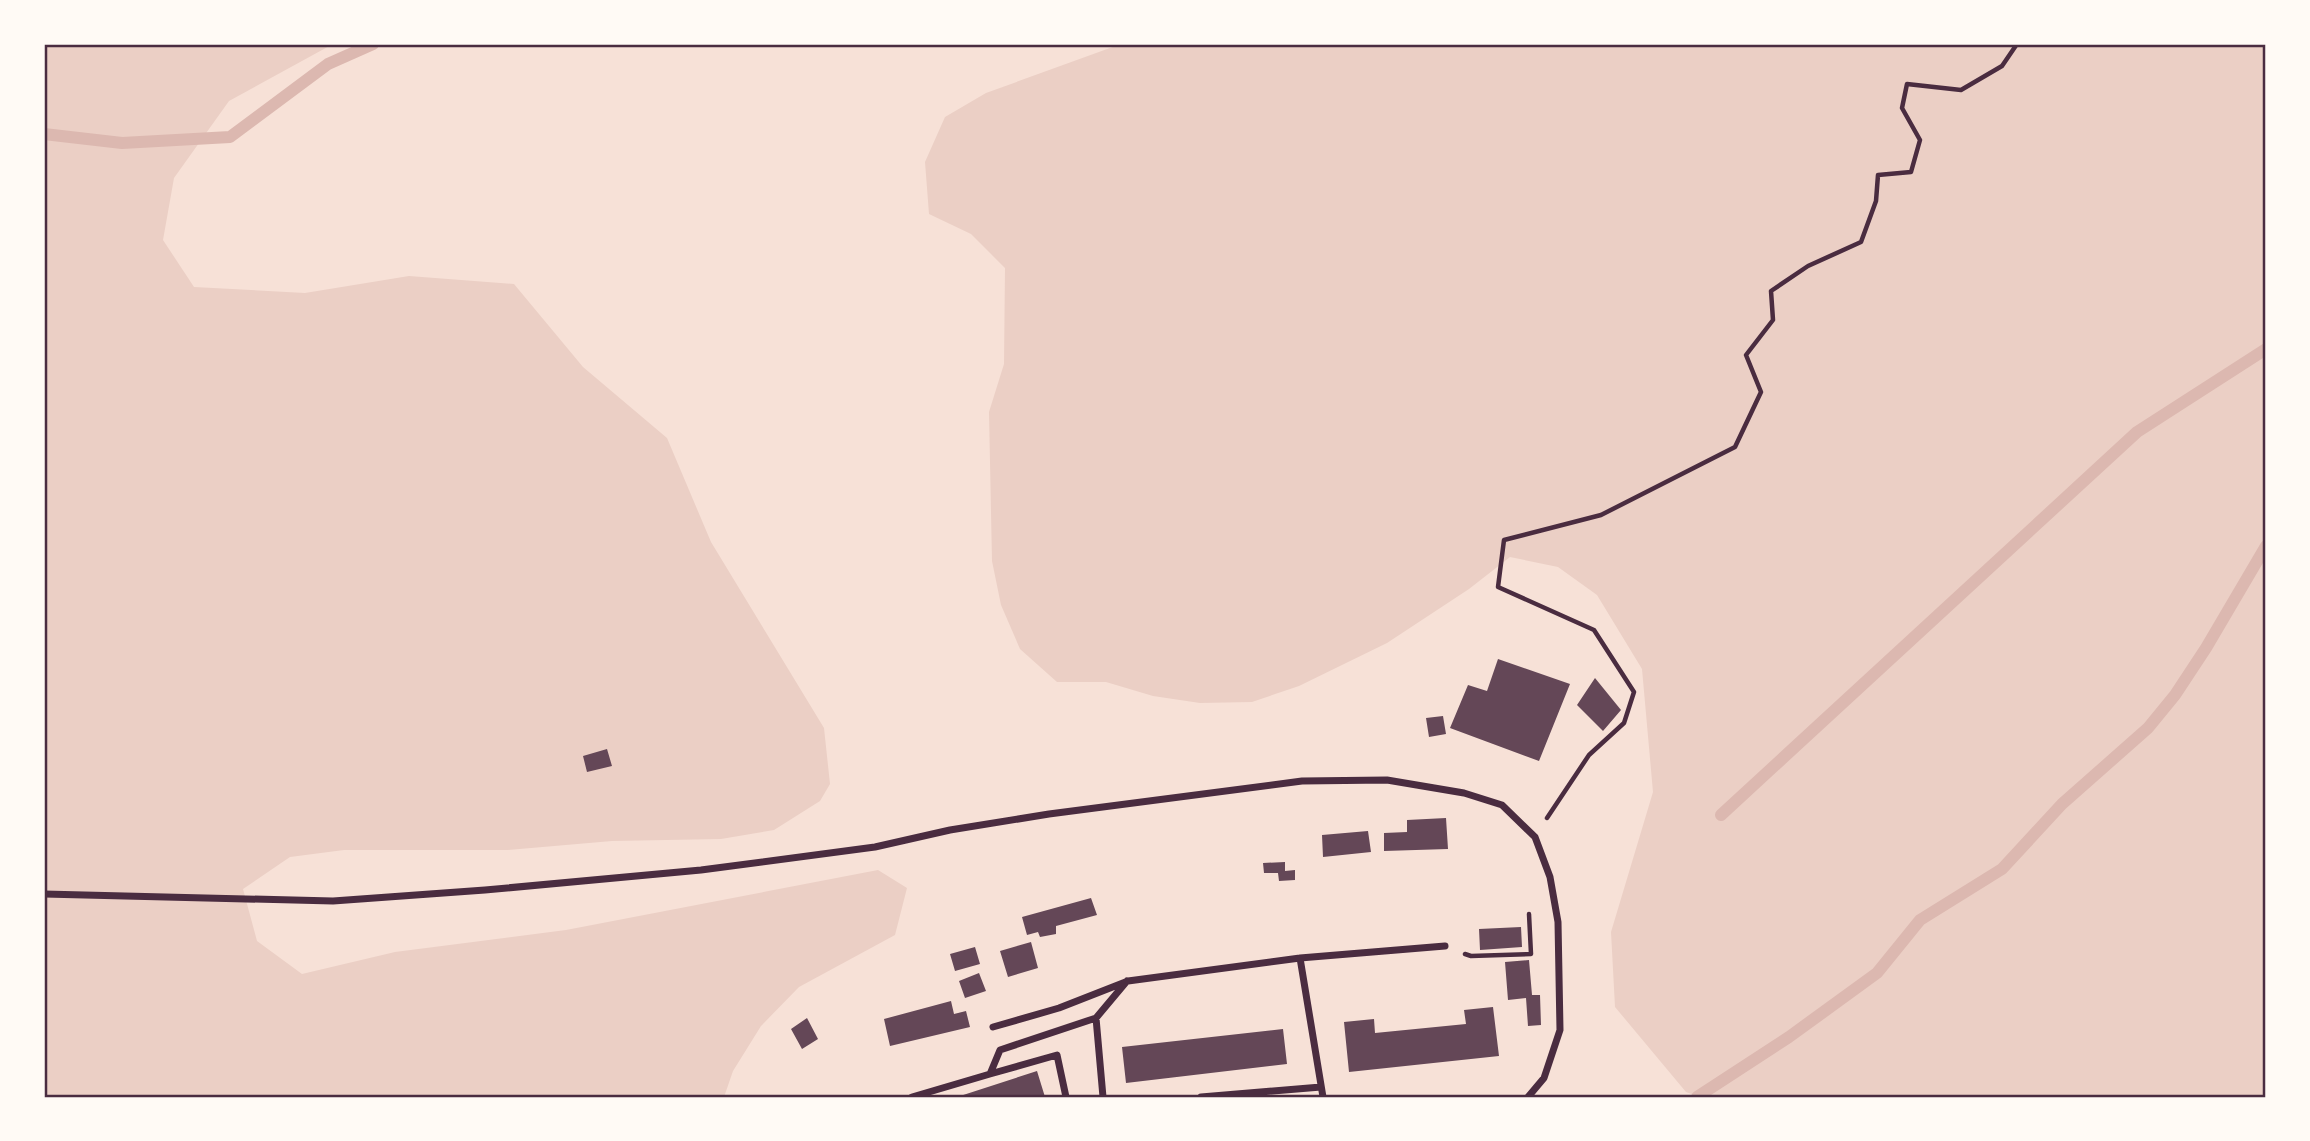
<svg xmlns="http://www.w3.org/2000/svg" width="2310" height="1141" viewBox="0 0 2310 1141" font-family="Roboto,sans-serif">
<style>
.green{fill:#ebcfc5}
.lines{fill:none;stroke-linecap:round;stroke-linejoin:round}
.stream{stroke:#dcb8b0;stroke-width:12}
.building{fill:#644757}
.path{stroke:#4a2c40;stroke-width:4.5}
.minor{stroke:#4a2c40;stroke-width:7}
.neatline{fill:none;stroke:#4a2c40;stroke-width:2.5}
</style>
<rect width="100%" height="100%" fill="#f7e1d7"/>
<path class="green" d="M44,44h289l-104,57 -55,77 -11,62 31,47 111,6 104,-17 105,8 69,83 84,71 44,104 113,186 6,56 -10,17 -46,29 -53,9 -109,2 -104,9h-164l-54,7 -47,32 14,52 45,33 93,-22 171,-22 312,-60 29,18 -12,47 -96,52 -38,39 -28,45 -9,26h-680z
M1121,44h1145v1053h-566l-14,-5 -71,-85 -4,-75 42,-140 -11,-123 -45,-74 -39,-28 -48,-10 -41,32 -82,54 -88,43 -47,16 -52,1 -47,-7 -47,-14h-49l-37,-33 -19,-44 -9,-44 -3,-149 15,-48 1,-96 -34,-34 -42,-20 -4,-52 20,-45 41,-24z"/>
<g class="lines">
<path class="stream" d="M44,134l78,9 108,-6 98,-73 45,-20
M1721,815l416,-383 129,-83
M1697,1097l92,-60 88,-64 43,-53 82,-51 60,-65 86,-76 27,-33 31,-47 60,-102"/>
</g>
<path class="building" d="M1498,659l72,25 -31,77 -89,-33 18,-43 19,6z
M1595,678l26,32 -18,21 -26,-26z
M1443,716l3,18 -17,3 -3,-19z
M607,749l5,17 -25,6 -4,-16z
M1446,818l2,31 -64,2v-18l23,-1v-12z
M1368,831l3,21 -48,5 -1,-22z
M1285,862v9l10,-1v10l-16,1 -1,-8h-14l-1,-10z
M1091,898l6,17 -41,11v8l-16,3 -2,-5 -11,3 -5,-18z
M1521,927l1,20 -42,3 -1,-21z
M1031,942l7,26 -30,9 -8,-26z
M975,947l5,17 -25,7 -5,-17z
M1529,960l3,35h8l1,30 -13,1 -2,-28 -18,2 -3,-38z
M979,973l7,18 -21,7 -6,-17z
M951,1001l3,13 12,-3 4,16 -80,19 -6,-27z
M1493,1007l6,49 -150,16 -5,-50 30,-3 1,14 91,-9 -2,-14z
M807,1018l11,21 -16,10 -11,-20z
M1283,1029l4,35 -161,19 -4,-36z
M1037,1071l8,26h-88z"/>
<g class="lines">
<path class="path" d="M1547,818l42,-63 35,-32 10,-31 -40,-62 -96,-43 6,-47 97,-25 134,-68 26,-55 -15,-37 27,-35 -2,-29 37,-25 53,-24 15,-41 2,-26 33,-3 9,-32 -18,-32 5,-24 54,6 41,-24 15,-22
M1465,954l6,2 60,-2 -2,-40"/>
<path class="minor" d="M44,894l289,7 152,-11 216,-20 174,-23 75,-17 99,-16 253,-33 85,-1 77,13 38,12 33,32 15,40 8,45 2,108 -16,48 -16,19
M1300,958l23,139
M1096,1018l7,79
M993,1027l66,-19 69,-27 172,-23 145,-12
M990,1074l67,-19 9,42
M912,1097l78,-23 10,-24 96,-32 31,-37
M1201,1097l120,-10"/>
</g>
<rect width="2310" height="1141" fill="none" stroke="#fffaf5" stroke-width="91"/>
<rect x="46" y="46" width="2218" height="1050" class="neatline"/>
</svg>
